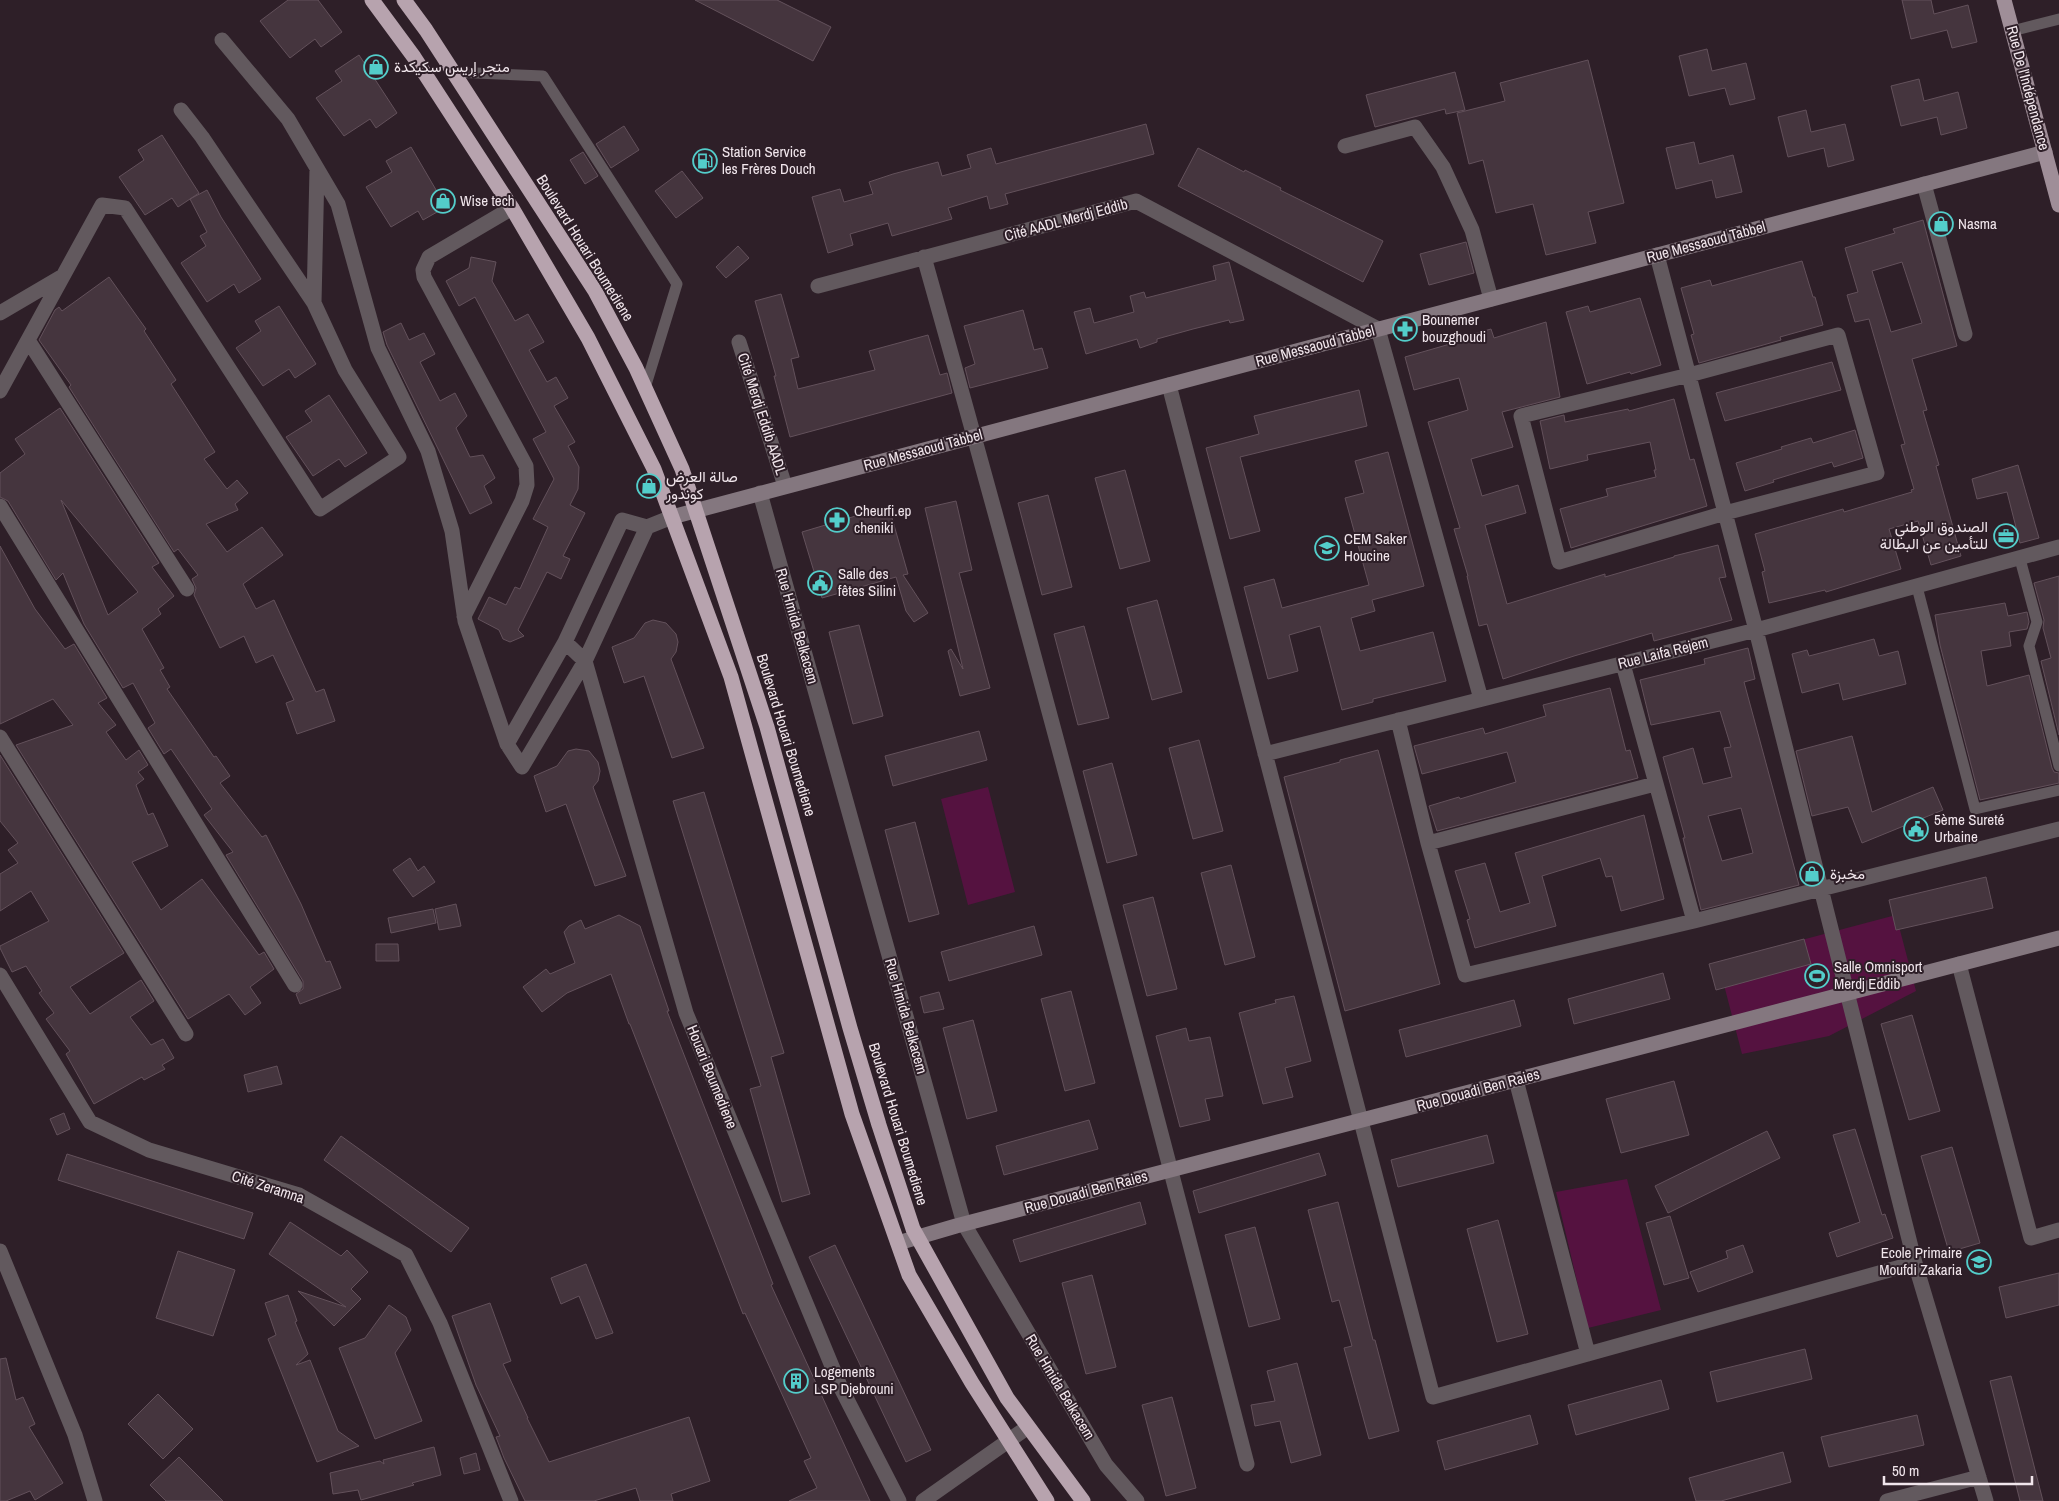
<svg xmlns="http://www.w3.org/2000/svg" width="2059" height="1501" viewBox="0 0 2059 1501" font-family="'Archivo Narrow',Vazirmatn,sans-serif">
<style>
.green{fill:#551240}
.building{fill:#45353e;stroke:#63515b;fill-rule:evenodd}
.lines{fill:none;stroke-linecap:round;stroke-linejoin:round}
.lane{stroke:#62595e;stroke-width:11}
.street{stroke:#62595e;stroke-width:15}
.secondary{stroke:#84777f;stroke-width:15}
.primary{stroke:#9f8e98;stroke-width:15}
.highway{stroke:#b7a3ae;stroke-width:15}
.labels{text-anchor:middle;stroke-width:4;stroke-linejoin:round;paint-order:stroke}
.poi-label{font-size:15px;fill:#f1e6ec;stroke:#2e1f28;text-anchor:start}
.street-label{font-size:15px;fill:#f1e6ec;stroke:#2e1f28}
</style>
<rect width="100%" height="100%" fill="#2e1f28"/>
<path class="green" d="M988,787l27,105 -47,13 -27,-106z
M1896,915l20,76 -87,45 -87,18 -24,-92z
M1627,1179l34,131 -73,18 -32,-136z"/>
<path class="building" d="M288,0h30l24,32 -21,15 -6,-8 -25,19 -30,-37z
M695,0h82l54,27 -18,34z
M1902,0h29l3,14 34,-9 9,37 -25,6 -5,-18 -36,9z
M1707,49l5,22 34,-8 9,36 -25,6 -5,-17 -36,8 -10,-40z
M359,55l38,58 -21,15 -6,-9 -26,17 -28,-38 26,-17 -7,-10z
M1588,60l36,143 -36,9 8,31 -50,12 -13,-51 -37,9 -13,-53 -14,4 -12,-51 48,-12 -5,-18z
M1455,72l10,38 -19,4 -1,-5 -70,18 -9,-32z
M1919,79l5,22 34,-9 9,36 -26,7 -4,-18 -36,9 -10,-40z
M1806,110l5,22 34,-8 9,36 -26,7 -4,-19 -36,9 -10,-40z
M1146,124l8,30 -149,40 3,10 -18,5 -3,-13 -39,12 4,11 -60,17 -4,-13 -38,11 3,11 -25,8 -16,-56 28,-8 4,13 29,-8 -4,-12 24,-8 45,-12 4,14 29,-8 -4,-13 24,-7 5,16z
M624,126l15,24 -28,18 -15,-24z
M162,135l37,58 -9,6 17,-9 14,27 40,62 -22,14 -5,-9 -27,18 -26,-39 25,-17 -6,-10 7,-4 -17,-33 -12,8 -6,-9 -27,17 -26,-38 25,-17 -6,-10z
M1694,142l5,22 34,-9 9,37 -26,6 -4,-18 -36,9 -10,-41z
M411,147l35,60 -23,13 -5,-9 -27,16 -25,-40 26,-15 -6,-11z
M1198,148l46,24 1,-2 36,18 -1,2 103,51 -20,41 -185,-96z
M583,152l15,24 -13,8 -15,-24z
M682,171l21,27 -27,20 -21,-27z
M1923,220l34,126 -45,13 15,51 -4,1 16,54 -3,1 25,90 -30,9 -13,-44 -29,8 12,40 -75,23 -1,-2 -56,13 -7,-31 3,-1 -10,-37 88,-25 1,3 68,-20 -1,-2 3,-1 -13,-44 4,-1 -36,-125 -14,3 -8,-27 11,-3 -13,-44 50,-15 -2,-4zM1902,262l20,61 -31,9 -19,-61z
M1466,242l8,31 -45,12 -9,-31z
M738,246l11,12 -23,20 -10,-11z
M471,257l25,5 -4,19 23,40 13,-7 16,28 -15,8 18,32 9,-5 12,21 -14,8 21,36 -7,4 11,21 -1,22 -8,16 15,8 -22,43 7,3 -9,20 -14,-7 -29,58 6,6 -14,6 -7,-3 -4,-9 -21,-11 11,-22 17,8 9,-18 5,2 28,-62 -15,-8 21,-40 -21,-40 13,-7 -71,-135 -16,9 -13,-25 23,-13z
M1802,261l11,36h2l8,28 -43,12 1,3 -82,23 -8,-28 3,-1 -13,-46 29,-8 2,6z
M1229,262l15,58 -14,3 -1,-3 -36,9 -36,10v3l-17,6 -3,-9 -51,15 -12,-42 16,-4 4,15 40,-11 -4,-16 14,-4 2,6 70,-18 -3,-14z
M109,277l37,52 -2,2 32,49 -5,4 44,68 -11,7 23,30 10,-9 11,13 -13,11 3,6 -32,14 21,28 35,-25 21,28 -40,29 13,25 18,-9 42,92 8,-3 11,32 -38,13 -11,-31 8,-3 -21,-45 -17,8 -12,-27 -24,12 -26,-53 2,-7 -4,-9 6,-4 -20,-26 -4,3 -105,-165 2,-2 -32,-45 16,-30 4,-3 3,4z
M781,294l18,63 -8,2 7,30 77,-19 -6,-19 59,-16 12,40 7,-2 5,20 -162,44 -16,-61h2l-21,-75z
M1640,298l21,67 -30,9 -1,-2 -43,12 -21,-72 22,-6 2,6z
M279,306l37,58 -21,14 -6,-9 -26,17 -27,-38 25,-17 -6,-10z
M1023,310l11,40 8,-2 6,20 -78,20 -5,-20 10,-4 -11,-38z
M1546,322l14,75 -58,15 11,35 -42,12 11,37 36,-11 8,28 -41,12 22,79 98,-30v3l69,-20v-1l44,-11 8,32 -7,1 13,42 -78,21 -2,-8 -78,23 -71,23 -16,-55 -8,2 -12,-50h1l-14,-47 6,-1 -32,-106 40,-12 -9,-32 -45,12 -9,-33 45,-13 -1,-3 42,-12 3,9z
M401,323l8,17 15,-7 11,21 -15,8 20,39 15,-8 12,23 -11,12 14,29 13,-2 12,23 -11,8 8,17 -22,11 -83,-169 -4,-13z
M1832,362l9,28 -116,31 -9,-28z
M1359,390l8,36 -127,31 20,74 -30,8 -24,-91 53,-14 -5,-18z
M329,395l38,58 -22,14 -6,-8 -26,17 -27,-39 26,-16 -7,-10z
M1674,399l16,61 4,-1 13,47 -136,42 -11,-39 48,-13 -2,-7 50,-12 -2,-7h2l-6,-28 -63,13 1,5 -38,9 -10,-48 24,-6 1,7 63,-13 1,2z
M60,408l99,155 -7,4 22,29 -16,13 3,5 -19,15 22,39 -4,2 10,17 -3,2 47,68 2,-1 14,20 -10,7 42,54 4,-2 35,69 25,58 4,-1 11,27 -41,16 -4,-10 7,-5v-8l-77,-126 7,-3 -29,-37 8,-6 -41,-60 -7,5 -16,-26 7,-5 -22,-40 -10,5 -39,-64 -21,-51 -7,7 -48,-79 -8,-4v-24l25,-19 -10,-15zM61,500l77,92 -30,23z
M1855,430l8,28 -29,9 -2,-5 -59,18 1,2 -29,9 -9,-28 46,-14 -1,-2 30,-9 2,5z
M1388,452l36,134 -52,14 3,11 -24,7 9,33 73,-19 13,49 -73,18v3l-31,8 -22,-84 -31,9 9,36 -30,8 -24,-92 30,-8 8,29 87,-23 -24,-87 19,-5 -9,-32z
M2018,465l21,73 -19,5 -13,-51 -30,7 -5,-20z
M1125,470l25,91 -30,8 -25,-91z
M1048,495l24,92 -30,8 -24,-92z
M956,501l16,69 -13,3 31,115 -30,8 -12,-45 3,-2 12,20 -38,-161z
M890,511l18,63 -5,1 25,38 -14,9 -8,-11 -10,-34 -74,21 -20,-66 67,-20 2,5z
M0,546l35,63 30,40 9,-5 33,54 -9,5 18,22 -10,7 20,28 13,-10 9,15 -10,7 6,7 -8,6 12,30 5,-2 15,33 -36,16 29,48 41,-31 57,76 5,-3 10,17 -24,18 11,16 -16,12 -16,-21 -41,25 -172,-274 57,-20 -20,-26 -53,25z
M2059,576v159l-18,-74 10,-3 -8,-30 1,-8 -10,-37z
M1157,600l25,92 -30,8 -25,-92z
M2005,603l3,13 19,-4 2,10 -2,7 -18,3 2,14 -30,5 6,35 42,-11 23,93 2,4 5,1v10l-79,17 -40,-155 -5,-30z
M653,620l13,3 10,11 2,8 -2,10 -5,7 33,89 -32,10 -28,-82 -20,7 -12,-36 22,-9 11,-15z
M859,625l24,91 -30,8 -24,-92z
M1084,626l25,92 -31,7 -24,-91z
M1874,639l5,17 19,-5 8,33 -63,16 -4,-17 -37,10 -10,-39 15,-4 2,6z
M1748,648l7,31 -11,3 55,203 -98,25 -18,-72h2l-22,-81 30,-9 10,36 29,-7 -8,-29 7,-1 -11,-36 -69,14 -11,-45 65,-16 -1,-5zM1741,808l12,45 -31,8 -14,-45z
M1610,688l16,63 4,-1 8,28 -201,53 -8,-25 30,-9 1,2 56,-17 -9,-30 -85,22 -8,-28 69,-18 2,6 61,-18 -3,-11z
M979,731l8,29 -94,26 -8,-30z
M1852,736l20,76 61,-25 10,23 -81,33 -14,-36 -36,9 -16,-65z
M1199,740l24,91 -30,8 -24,-91z
M576,749l13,2 9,11 2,9 -2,10 -5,6 33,89 -31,10 -29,-82 -20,8 -12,-36 23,-10 11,-15z
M1378,750l62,234 -95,27 -61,-234 56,-15v-2z
M0,755l124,198 -54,34 20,27 51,-34 13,21 -24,16 21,28 12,-6 11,19 -12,7 3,4 -21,11 -2,-3 -48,27 -28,-50 4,-3 -24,-32 8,-6 -15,-20 3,-2 -16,-25 -14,6 -12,-24v-2l49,-25 -18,-30 -31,20v-37l18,-11 -10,-13 10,-7 -18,-22z
M1112,763l25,92 -30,8 -24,-92z
M704,792l80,261 -13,4 39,137 -28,8 -32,-113 11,-3 -88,-285z
M1644,815l20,84 -43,12 -9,-35 -6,1 -6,-19 -58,18 14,50 -81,22 -8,-28 3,-1 -15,-48 30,-8 15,49 30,-9 -15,-50z
M915,822l24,92 -30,8 -24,-92z
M410,858l8,13 6,-5 11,16 -22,15 -20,-27z
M1231,865l24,92 -30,8 -24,-92z
M1986,877l7,31 -97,22 -7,-30z
M1153,897l24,92 -30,7 -24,-91z
M456,904l5,22 -22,4 -4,-21z
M433,909l3,14 -45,10 -3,-15z
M619,915l21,11 29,85h-2l106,273 -2,1 99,216h-81l28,-13 -13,-27 7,-3 -66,-145 -2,1 -113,-290h-1l-18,-50 -44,19 -25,19 -19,-25 23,-18 4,5 25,-11 -11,-31 5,-6 12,-6 4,9z
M1034,926l8,29 -93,26 -8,-29z
M1804,939l7,25 -95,26 -7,-26z
M376,944h22l1,17h-23z
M1663,973l7,26 -96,25 -6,-25z
M1071,991l24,92 -30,8 -24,-92z
M939,992l5,17 -20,4 -4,-16z
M1294,996l17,65 -26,7 8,29 -30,7 -24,-91 37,-10 -1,-3z
M1514,1000l7,26 -115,31 -7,-27z
M1912,1015l28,96 -31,9 -28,-96z
M973,1020l24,91 -30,8 -24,-91z
M1186,1028l3,13 21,-4 13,59 -18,3 5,21 -30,7 -24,-91z
M277,1066l5,18 -34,8 -4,-17z
M1674,1081l15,54 -68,18 -15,-54z
M64,1113l6,16 -13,6 -7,-16z
M1089,1120l9,29 -94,26 -8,-29z
M1855,1129l27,86 3,-1 8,24 -56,19 -8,-24 31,-11 -27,-87z
M1767,1131l13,27 -112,55 -13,-27z
M1487,1135l7,28 -96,24 -7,-27z
M341,1136l128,92 -18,24 -127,-92z
M1952,1147l28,96 -31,9 -28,-96z
M1319,1153l7,22 -127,38 -6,-22z
M67,1154l186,59 -9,26 -186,-59z
M1140,1202l6,22 -126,38 -7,-22z
M1338,1202l35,138h2l24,91 -30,8 -25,-91 8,-2 -13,-46 -7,2 -24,-92z
M1670,1216l19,62 -25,7 -18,-62z
M1498,1220l30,114 -31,8 -30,-113z
M290,1222l51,34 6,-6 21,22 -17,17 10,10 -27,27 -36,-35 48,16 -77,-53z
M1255,1227l25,92 -31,8 -24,-92z
M835,1245l96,205 -25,12 -97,-205z
M1743,1245l10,27 -55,20 -8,-20 38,-14 -2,-7z
M178,1251l57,19 -22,66 -57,-18z
M586,1264l27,69 -17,6 -17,-43 -18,8 -10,-26z
M2059,1273v32l-53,13 -7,-31z
M1092,1275l24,92 -30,7 -24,-91z
M288,1295l9,26 -2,1 13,32 -12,11 14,-5 28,71 21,15 -42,16 -49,-123 8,-4 -11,-32z
M490,1303l21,58 -8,3 25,54h-1l22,44 140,-45 21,64 -39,13 2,7h-33l-4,-13 -42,13h-69l-21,-43 -8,-21 4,-1 -24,-51 -24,-69z
M389,1305l17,12 5,13 -16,23 27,68 -47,18 -36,-91 26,-10z
M1805,1349l7,30 -95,23 -7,-30z
M6,1358l10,42 7,-3 12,27 -6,3 34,56 -28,17 -5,-9 -24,10h-6v-142z
M1297,1363l24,92 -30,8 -11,-42 -25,5 -4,-21 24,-4 -8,-30z
M2011,1376l32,125h-23l-30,-120z
M1661,1380l8,29 -93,26 -8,-30z
M158,1394l35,35 -30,30 -35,-35z
M1172,1397l24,91 -30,8 -24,-91z
M1530,1415l8,29 -93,26 -8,-29z
M1917,1415l7,30 -95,22 -8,-30z
M434,1447l7,28 -29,8 2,2 -53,15 -3,-10 -25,4 -3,-21 50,-12 4,3 -1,-4z
M1783,1452l8,30 -70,19h-25l-7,-23z
M476,1453l4,17 -16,4 -4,-16z
M179,1457l44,44h-57l-16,-16z"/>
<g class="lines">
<path class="lane" d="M2012,31l47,-12
M453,72l90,4 134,208 -32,104
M2020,559l17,63 -8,24 30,120
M1917,587l58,222 84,-19"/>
<path class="street" d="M222,40l66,79 50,85 40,144 50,103 24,80 13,90 42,123 15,23 63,-106 62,-134
M181,110l21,27 112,166 3,-134
M1345,146l70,-19 28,40 29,63 19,69
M1924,184l41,150
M1657,255l99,375 159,633 71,238
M924,257c113,401 219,804 323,1207
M818,286l318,-85 242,128 103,370
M0,313l63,-37
M1838,335l39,138 -152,40 -166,49 -38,-146 168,-41z
M28,340l159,249
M739,342l46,144
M1169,385l264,1012 482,-134
M0,391l102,-186 23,3 195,301 79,-52 -54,-87 -31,-67
M760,493l204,731 142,241 31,36
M0,506l295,479
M647,527l25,-10
M464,616l58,-115 5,-16 -1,-19 -102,-189 -1,-7 6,-13 83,-49
M565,642l20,19 101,352 155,375 58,113
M1398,720l30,123 37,132 229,-54 -71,-257
M0,737l186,297
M507,744l58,-102 57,-122 25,7
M1265,754l491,-124 303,-83
M1428,843l227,-59
M1694,921l365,-92
M1959,964l72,274 28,-8
M0,975l90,147 59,28 150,45 107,60 34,68 71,178
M1516,1080l72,274
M0,1251l75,184 20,66
M923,1501l105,-74
M1887,1501l92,-24"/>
<path class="secondary" d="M672,517l1373,-365
M898,1243l58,-17 1103,-288"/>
<path class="primary" d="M2004,0l55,205"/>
<path class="highway" d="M372,0l42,57 98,151 76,130 66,131 77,208 121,437 57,161 63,108 75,118
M404,0l22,30 169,261 41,77 46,101 85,258 83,301 29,97 34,104 94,169 76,103"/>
</g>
<defs>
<g id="shop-ring" transform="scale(1.25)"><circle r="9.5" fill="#2e1f28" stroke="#53cdca" stroke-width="1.5"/><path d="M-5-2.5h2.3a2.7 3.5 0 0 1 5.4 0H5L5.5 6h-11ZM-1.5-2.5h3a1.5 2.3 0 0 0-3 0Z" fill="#53cdca"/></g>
<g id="fuel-ring" transform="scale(1.25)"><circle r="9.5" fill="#2e1f28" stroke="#53cdca" stroke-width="1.5"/><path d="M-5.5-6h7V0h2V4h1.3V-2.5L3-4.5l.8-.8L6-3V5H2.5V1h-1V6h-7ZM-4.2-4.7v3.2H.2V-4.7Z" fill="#53cdca"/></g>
<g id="pharmacy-ring" transform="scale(1.25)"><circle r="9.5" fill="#2e1f28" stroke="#53cdca" stroke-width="1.5"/><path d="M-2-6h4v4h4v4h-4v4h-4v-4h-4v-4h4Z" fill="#53cdca"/></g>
<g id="office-ring" transform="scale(1.25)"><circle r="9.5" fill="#2e1f28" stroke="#53cdca" stroke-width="1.5"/><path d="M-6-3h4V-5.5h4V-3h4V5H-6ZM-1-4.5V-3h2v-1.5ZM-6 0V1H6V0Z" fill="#53cdca"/></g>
<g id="school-ring" transform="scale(1.25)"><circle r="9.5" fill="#2e1f28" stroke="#53cdca" stroke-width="1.5"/><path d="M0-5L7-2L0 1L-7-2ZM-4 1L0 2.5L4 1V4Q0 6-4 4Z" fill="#53cdca"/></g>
<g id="civic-ring" transform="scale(1.25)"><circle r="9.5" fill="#2e1f28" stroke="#53cdca" stroke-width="1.5"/><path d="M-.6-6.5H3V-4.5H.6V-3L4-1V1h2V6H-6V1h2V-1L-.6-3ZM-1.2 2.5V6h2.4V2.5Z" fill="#53cdca"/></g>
<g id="stadium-ring" transform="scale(1.25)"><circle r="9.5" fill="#2e1f28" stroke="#53cdca" stroke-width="1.5"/><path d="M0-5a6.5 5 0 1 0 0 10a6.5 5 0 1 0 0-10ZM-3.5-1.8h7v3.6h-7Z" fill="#53cdca"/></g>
<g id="building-ring" transform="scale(1.25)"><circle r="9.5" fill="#2e1f28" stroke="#53cdca" stroke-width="1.5"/><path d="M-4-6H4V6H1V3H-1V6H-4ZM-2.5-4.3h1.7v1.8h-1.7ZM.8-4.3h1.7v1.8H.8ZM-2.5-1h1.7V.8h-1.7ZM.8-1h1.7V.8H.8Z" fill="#53cdca"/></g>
</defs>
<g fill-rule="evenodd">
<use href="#shop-ring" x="376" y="67"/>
<use href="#fuel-ring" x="705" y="161"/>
<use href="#shop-ring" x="443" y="201"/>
<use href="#shop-ring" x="1941" y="224"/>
<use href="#pharmacy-ring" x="1405" y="329"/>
<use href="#shop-ring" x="649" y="486"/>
<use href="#pharmacy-ring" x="837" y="520"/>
<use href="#office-ring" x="2006" y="536"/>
<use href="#school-ring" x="1327" y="548"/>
<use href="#civic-ring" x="820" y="583"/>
<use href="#civic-ring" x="1916" y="829"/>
<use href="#shop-ring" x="1812" y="874"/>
<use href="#stadium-ring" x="1817" y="976"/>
<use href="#school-ring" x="1979" y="1262"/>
<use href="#building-ring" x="796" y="1381"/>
</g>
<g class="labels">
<g class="poi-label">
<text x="394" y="72">متجر إريس سكيكدة</text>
<text x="722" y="157">Station Service<tspan x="722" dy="17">les Frères Douch</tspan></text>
<text x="460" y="206">Wise tech</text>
<text x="1958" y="229">Nasma</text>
<text x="1422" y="325">Bounemer<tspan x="1422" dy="17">bouzghoudi</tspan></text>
<text x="666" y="482">صالة العرض<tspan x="666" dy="17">كوندور</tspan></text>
<text x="854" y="516">Cheurfi.ep<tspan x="854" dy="17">cheniki</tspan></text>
<text x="1988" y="532" text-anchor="end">الصندوق الوطني<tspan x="1988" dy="17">للتأمين عن البطالة</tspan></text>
<text x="1344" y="544">CEM Saker<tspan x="1344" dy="17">Houcine</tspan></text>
<text x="838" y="579">Salle des<tspan x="838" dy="17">fêtes Silini</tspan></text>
<text x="1934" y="825">5ème Sureté<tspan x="1934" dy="17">Urbaine</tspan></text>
<text x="1830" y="879">مخبزة</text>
<text x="1834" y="972">Salle Omnisport<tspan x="1834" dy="17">Merdj Eddib</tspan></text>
<text x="1962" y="1258" text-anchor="end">Ecole Primaire<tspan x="1962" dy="17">Moufdi Zakaria</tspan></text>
<text x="814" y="1377">Logements<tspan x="814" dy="17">LSP Djebrouni</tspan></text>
</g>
<g class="street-label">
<text transform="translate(2028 88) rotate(75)" y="5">Rue De l'Indépendance</text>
<text transform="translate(1066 220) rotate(-15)" y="5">Cité AADL Merdj Eddib</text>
<text transform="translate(1706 242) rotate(-15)" y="5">Rue Messaoud Tabbel</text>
<text transform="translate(585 248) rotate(58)" y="5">Boulevard Houari Boumediene</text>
<text transform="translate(1315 346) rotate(-15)" y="5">Rue Messaoud Tabbel</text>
<text transform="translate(762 414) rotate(72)" y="5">Cité Merdj Eddib AADL</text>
<text transform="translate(923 450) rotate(-15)" y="5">Rue Messaoud Tabbel</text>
<text transform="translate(797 626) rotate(74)" y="5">Rue Hmida Belkacem</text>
<text transform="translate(1663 653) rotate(-14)" y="5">Rue Laifa Rejem</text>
<text transform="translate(786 735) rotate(73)" y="5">Boulevard Houari Boumediene</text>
<text transform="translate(906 1016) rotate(74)" y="5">Rue Hmida Belkacem</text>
<text transform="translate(712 1077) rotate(68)" y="5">Houari Boumediene</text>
<text transform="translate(1478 1090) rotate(-15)" y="5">Rue Douadi Ben Raies</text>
<text transform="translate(898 1124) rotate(73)" y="5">Boulevard Houari Boumediene</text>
<text transform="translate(268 1187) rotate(18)" y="5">Cité Zeramna</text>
<text transform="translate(1086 1192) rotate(-15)" y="5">Rue Douadi Ben Raies</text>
<text transform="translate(1060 1387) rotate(59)" y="5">Rue Hmida Belkacem</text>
</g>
</g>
<path d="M1884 1476v8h148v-8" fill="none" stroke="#f1e6ec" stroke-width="2.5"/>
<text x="1892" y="1476" font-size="15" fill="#f1e6ec" stroke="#2e1f28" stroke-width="4" paint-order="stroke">50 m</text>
</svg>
